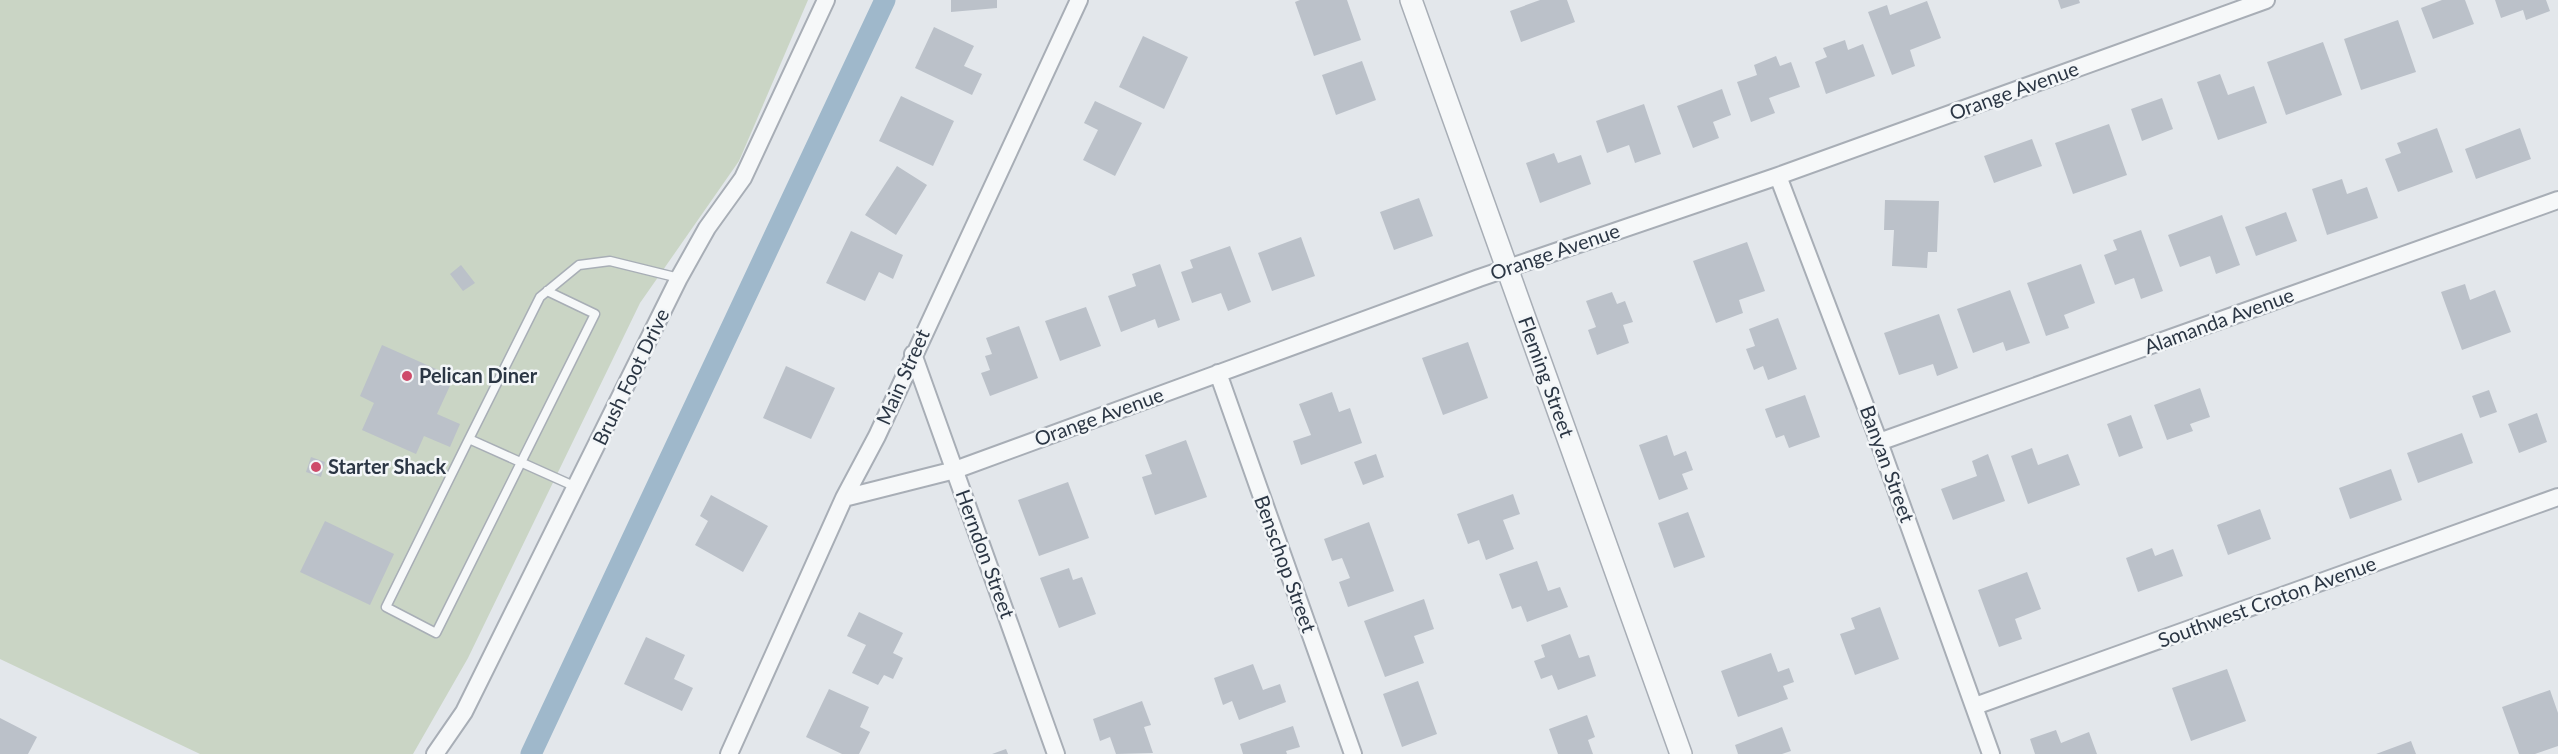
<svg xmlns="http://www.w3.org/2000/svg" width="2558" height="754" viewBox="0 0 2558 754" font-family="Lato,sans-serif">
<style>
.green{fill:#cad5c5}
.lines{fill:none;stroke-linecap:round;stroke-linejoin:round}
.canal{stroke:#9fb8cb;stroke-width:21}
.building{fill:#bbc1c9}
.service-casing{stroke:#a8aeb6;stroke-width:11}
.minor-casing{stroke:#a8aeb6;stroke-width:20}
.tertiary-casing{stroke:#a8aeb6;stroke-width:24}
.service{stroke:#f6f8f9;stroke-width:8}
.minor{stroke:#f6f8f9;stroke-width:16}
.tertiary{stroke:#f6f8f9;stroke-width:21}
.poi-dot{fill:#ce4b6a;stroke:#f3f6f8;stroke-width:2}
.labels{text-anchor:middle;stroke-width:5;stroke-linejoin:round;paint-order:stroke}
.street-label{font-size:20px;fill:#2b3644;stroke:#f3f6f8}
.poi-label{font-size:20px;font-weight:bold;fill:#2b3644;stroke:#f3f6f8;text-anchor:start}
</style>
<rect width="100%" height="100%" fill="#e3e7eb"/>
<path class="green" d="M0,0h808l-69,161 -99,142 -172,355 -55,96h-213l-200,-95z"/>
<g class="lines">
<path class="canal" d="M531,754l354,-754"/>
</g>
<path class="building" d="M951,0h46v8l-46,4z
M1300,0h47l14,40 -47,16 -19,-54z
M1540,0h27l8,22 -54,20 -11,-31z
M2058,0h21l1,3 -19,6z
M2442,0h23l9,24 -41,15 -12,-31z
M2495,0h51l4,11 -24,9 -3,-10 -22,8z
M1927,1l14,37 -31,12 5,16 -23,9 -24,-63 19,-7 3,10z
M2398,20l18,52 -55,18 -17,-51z
M934,27l40,19 -10,20 18,8 -10,21 -57,-27z
M1143,36l45,21 -24,52 -45,-22z
M1845,40l3,10 15,-6 12,32 -49,18 -11,-32 12,-5 -4,-9z
M2323,42l19,53 -56,20 -19,-53z
M1776,56l4,10 11,-4 9,25 -31,11 6,15 -24,9 -14,-40 20,-7 -3,-10z
M1362,61l14,39 -40,15 -14,-40z
M2220,74l8,21 26,-9 13,37 -49,17 -21,-58z
M1722,89l9,26 -18,7 6,16 -26,10 -16,-42z
M901,96l53,25 -21,45 -54,-25z
M2162,98l11,31 -31,12 -11,-32z
M1095,101l47,22 -27,53 -32,-16 15,-30 -14,-7z
M1644,104l17,50 -26,9 -6,-18 -22,8 -11,-32z
M2109,124l18,51 -54,19 -18,-51z
M2437,128l16,44 -55,20 -13,-33 16,-6 -4,-10z
M2520,128l11,31 -55,20 -11,-30z
M2032,139l10,27 -48,17 -10,-27z
M1554,153l4,10 23,-8 10,29 -51,19 -14,-40z
M897,166l30,19 -31,50 -31,-20z
M2342,179l5,15 20,-7 11,31 -51,17 -15,-46z
M1419,198l14,38 -39,14 -14,-38z
M1885,200l54,1 -2,51h-9l-1,16 -35,-2 2,-36h-10z
M2286,212l11,29 -41,15 -11,-29z
M2222,215l18,50 -24,9 -6,-18 -30,11 -12,-32z
M2141,230l22,61 -22,8 -7,-21 -19,7 -11,-30 13,-5 -4,-10z
M851,231l52,24 -10,24 -14,-7 -14,29 -39,-18z
M1301,237l14,39 -43,15 -14,-38z
M1747,242l18,49 -26,9 4,13 -27,10 -23,-62z
M1230,246l21,56 -23,9 -7,-18 -29,10 -11,-31 12,-4 -3,-8z
M1160,264l20,56 -22,8 -3,-9 -34,13 -13,-36 28,-10 -4,-12z
M2081,264l14,39 -31,12 5,13 -23,8 -19,-53z
M461,265l14,18 -12,8 -13,-17z
M2465,284l5,16 25,-10 16,42 -49,18 -21,-58z
M2010,290l20,53 -24,8 -3,-9 -30,11 -16,-44z
M1612,292l5,12 8,-3 8,21 -10,3 6,18 -32,12 -9,-25 8,-3 -10,-26z
M1086,307l15,39 -41,15 -15,-40z
M1939,314l19,54 -21,8 -4,-12 -34,11 -15,-42z
M1778,318l19,51 -29,11 -5,-14 -9,4 -8,-21 9,-3 -6,-17z
M1019,326l19,52 -48,18 -9,-23 9,-3 -5,-14 7,-2 -6,-16z
M1468,342l20,56 -45,17 -21,-57z
M382,345l72,32 -17,37 23,10 -10,23 -26,-11 -8,18 -54,-24 12,-27 -14,-7z
M786,366l49,22 -24,51 -48,-21z
M2200,388l10,29 -20,7 3,7 -26,9 -13,-35z
M2489,390l8,22 -17,6 -8,-22z
M1332,392l7,20 11,-4 12,35 -61,22 -8,-24 18,-6 -12,-31z
M1805,395l15,42 -31,11 -5,-13 -8,3 -11,-29z
M2537,413l10,29 -28,11 -11,-29z
M2131,415l12,33 -24,9 -12,-33z
M2462,433l11,30 -55,20 -11,-30z
M1667,435l7,21 12,-5 7,19 -11,4 6,15 -29,11 -20,-55z
M1186,440l21,57 -52,18 -13,-38 10,-3 -7,-19z
M2032,448l6,17 30,-11 12,31 -52,19 -17,-48z
M1376,454l8,23 -21,8 -9,-23z
M1988,454l17,47 -52,19 -12,-31 36,-13 -5,-15z
M311,457l14,5 -4,15 -15,-5z
M2391,469l11,31 -52,19 -11,-31z
M1068,482l21,56 -50,18 -21,-56z
M1513,494l7,20 -17,6 11,29 -28,11 -7,-20 -11,4 -11,-30z
M711,495l57,31 -25,46 -48,-27 13,-24 -8,-5z
M2260,509l11,30 -43,16 -11,-30z
M1688,512l17,45 -31,11 -16,-45z
M325,521l69,33 -24,51 -70,-33z
M1369,522l25,69 -46,16 -9,-25 11,-4 -8,-20 -10,3 -8,-22z
M2152,548l3,8 18,-7 10,27 -45,16 -12,-34z
M1537,561l11,30 12,-4 8,20 -41,15 -6,-16 -9,3 -13,-35z
M1069,568l4,12 9,-3 14,37 -37,14 -19,-50z
M2027,572l14,37 -26,10 7,20 -23,8 -21,-57z
M1424,599l10,30 -20,7 10,27 -39,14 -21,-56z
M1880,607l19,52 -44,16 -15,-41 15,-5 -4,-11z
M859,612l44,21 -10,20 10,5 -10,21 -9,-4 -6,10 -26,-12 14,-28 -19,-9z
M1570,634l9,24 10,-3 7,21 -38,14 -6,-15 -11,4 -7,-18 11,-4 -4,-12z
M646,637l39,18 -11,24 19,9 -11,23 -58,-27z
M1771,653l7,19 11,-4 5,14 -11,4 5,13 -50,18 -17,-46z
M1253,664l10,26 17,-6 6,18 -47,18 -7,-19 -9,4 -9,-27z
M2227,669l19,52 -55,20 -19,-53z
M1418,681l19,53 -35,13 -19,-53z
M829,689l40,18 -9,20 10,5 -11,22h-17l-36,-17z
M2550,690l8,23v33l-23,8h-16l-17,-47z
M1142,701l9,24 -7,2 9,26 -37,1 -6,-17 -10,4 -7,-22z
M1587,715l8,22 -7,3 5,14h-35l-9,-25z
M0,718l37,19 -9,17h-28z
M1293,726l7,21 -14,4 1,3h-44l-3,-10z
M1782,727l9,24 -9,3h-44l-3,-9z
M2056,730l5,13 28,-11 8,22h-62l-5,-15z
M2411,741l5,13h-40z
M1006,749l2,5h-16z"/>
<g class="lines">
<g class="service-casing">
<path id="service" d="M469,439l-83,168 50,26 159,-319 -48,-23
M576,487l-107,-48 71,-142 39,-32 31,-4 69,17"/>
</g>
<g class="minor-casing">
<path id="minor" d="M1778,176l101,266 112,312
M913,354l143,400
M1218,373l135,381
M1879,442l679,-242
M844,498l111,-28 524,-192 299,-102 488,-176
M1975,706l583,-209
M435,754l29,-42 215,-434 28,-50 36,-50 83,-178
M729,754l115,-256 33,-62 202,-436"/>
</g>
<g class="tertiary-casing">
<path id="tertiary" d="M1411,0l270,754"/>
</g>
<use href="#service" class="service"/>
<use href="#minor" class="minor"/>
<use href="#tertiary" class="tertiary"/>
</g>
<g class="poi-dot">
<circle cx="407" cy="376" r="6"/>
<circle cx="316" cy="467" r="6"/>
</g>
<g class="labels">
<g class="street-label">
<text transform="translate(2014 91) rotate(-20)" y="7">Orange Avenue</text>
<text transform="translate(1555 252) rotate(-19)" y="7">Orange Avenue</text>
<text transform="translate(2219 321) rotate(-20)" y="7">Alamanda Avenue</text>
<text transform="translate(631 377) rotate(-64)" y="7">Brush Foot Drive</text>
<text transform="translate(903 377) rotate(-66)" y="7">Main Street</text>
<text transform="translate(1546 377) rotate(70)" y="7">Fleming Street</text>
<text transform="translate(1099 417) rotate(-20)" y="7">Orange Avenue</text>
<text transform="translate(1887 464) rotate(70)" y="7">Banyan Street</text>
<text transform="translate(985 554) rotate(70)" y="7">Herndon Street</text>
<text transform="translate(1285 564) rotate(70)" y="7">Benschop Street</text>
<text transform="translate(2267 602) rotate(-20)" y="7">Southwest Croton Avenue</text>
</g>
<g class="poi-label">
<text x="419" y="383">Pelican Diner</text>
<text x="328" y="474">Starter Shack</text>
</g>
</g>
</svg>
